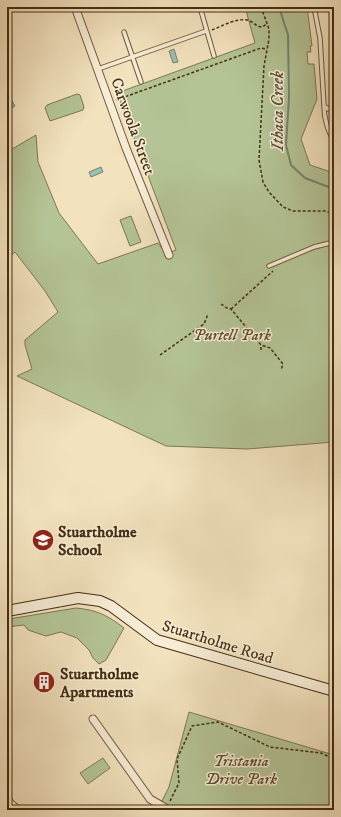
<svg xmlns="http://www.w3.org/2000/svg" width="341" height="817" viewBox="0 0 341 817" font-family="'IM FELL DW Pica',serif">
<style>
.green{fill:#b4c496;stroke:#7c7854}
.water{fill:#9bbdb3;stroke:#788372}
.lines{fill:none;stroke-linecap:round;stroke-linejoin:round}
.stream{stroke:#788372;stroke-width:2}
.lane-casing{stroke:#705a3c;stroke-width:5.5}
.street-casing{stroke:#705a3c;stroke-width:9}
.secondary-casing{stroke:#442d11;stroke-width:12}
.path{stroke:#442d11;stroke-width:1.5;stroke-dasharray:3 2;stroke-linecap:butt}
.lane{stroke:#f7ecd5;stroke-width:3.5}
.street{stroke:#f7ecd5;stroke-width:7}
.secondary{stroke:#f7ecd5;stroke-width:10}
.labels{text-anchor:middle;stroke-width:3;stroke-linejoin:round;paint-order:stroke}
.street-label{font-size:16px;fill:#442d11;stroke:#f7ecd5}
.park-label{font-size:16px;font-style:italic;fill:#5a4b2c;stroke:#f7ecd5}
.poi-label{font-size:16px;font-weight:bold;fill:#442d11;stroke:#f7ecd5;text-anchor:start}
.water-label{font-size:17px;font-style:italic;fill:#5a513a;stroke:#f7ecd5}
</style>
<rect width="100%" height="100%" fill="#f2e2be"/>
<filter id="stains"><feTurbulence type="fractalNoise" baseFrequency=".005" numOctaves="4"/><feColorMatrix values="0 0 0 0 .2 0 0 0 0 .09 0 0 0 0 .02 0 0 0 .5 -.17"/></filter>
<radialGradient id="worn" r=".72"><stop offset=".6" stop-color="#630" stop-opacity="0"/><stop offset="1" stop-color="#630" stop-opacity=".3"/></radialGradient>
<path class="green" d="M245,7h62l5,39h-2l1,6h-4l1,12h6l3,35 -16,40 9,26 24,8v269l-87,7 -81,-3 -149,-70 15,-7 -7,-24v-5l33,-28 -13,-21 -30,-39 -8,7v-107l29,-17 2,27 21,51 39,51 60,-21 8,11 10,-4 -59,-157 138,-50z
M77,94l3,1 4,12 -1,3 -33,11 -5,-13 2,-3z
M131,216l10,26 -11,4 -10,-26z
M76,608c21,2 31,7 48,20l-18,32 -7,4 -6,-6 -4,-8 -12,-12 -16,-6 -15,4 -18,-6 -4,-5 -17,2v-7l2,-1z
M189,712l145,43v55h-99l-11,-3 -2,3h-48l-13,-7 8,-16z
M103,758l7,10 -22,16 -8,-11z"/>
<path class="water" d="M174,49l4,13 -5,1 -4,-12z
M7,92l8,14 -5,3 -3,-6z
M101,167l2,5 -12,5 -2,-5z"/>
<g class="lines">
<path class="stream" d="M279,7l9,28 1,63 -3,47 5,20 14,13 29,11"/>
<g class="lane-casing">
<path id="lane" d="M200,7l14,49
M314,7l6,31 4,68 4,3 6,-1
M124,32l17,50
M98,69l108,-38
M324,106c0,14 4,24 10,36
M269,266l45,-19 20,-5"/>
</g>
<g class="street-casing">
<path id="street" d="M75,7l51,141 43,107
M93,719l57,80 19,11
M7,799l4,5 7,6"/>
</g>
<g class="secondary-casing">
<path id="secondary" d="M7,611l71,-13 22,3 11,5 46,34 177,51"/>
</g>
<path class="path" d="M261,7l8,22v10l-5,27 -5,94 4,22 6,10 14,15 10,4h32l9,3
M212,30c10,-4 24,-12 35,-10 6,1 9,7 15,7l5,-3
M116,100l145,-52 6,1
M221,304l6,4 4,1 30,36 9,3 13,16 -2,6
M231,309l42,-38
M261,350v-5
M160,355l44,-31 4,-10
M170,801l9,-18 -2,-24 15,-33 26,-4 52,25 51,6 13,6"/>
<use href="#lane" class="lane"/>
<use href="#street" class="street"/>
<use href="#secondary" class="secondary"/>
</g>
<defs>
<g id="school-disc" transform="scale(1.15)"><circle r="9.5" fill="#8f2418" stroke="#f7ecd5"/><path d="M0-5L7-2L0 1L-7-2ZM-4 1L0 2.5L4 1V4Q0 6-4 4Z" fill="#fff"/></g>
<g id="building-disc" transform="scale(1.15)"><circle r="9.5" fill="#8f2418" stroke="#f7ecd5"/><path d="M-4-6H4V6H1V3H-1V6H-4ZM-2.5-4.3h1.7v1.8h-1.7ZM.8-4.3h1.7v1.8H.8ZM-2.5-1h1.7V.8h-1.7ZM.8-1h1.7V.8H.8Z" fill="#fff"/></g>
</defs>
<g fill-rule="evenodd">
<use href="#school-disc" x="43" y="540"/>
<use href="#building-disc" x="44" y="682"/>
</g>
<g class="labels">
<g class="street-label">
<text transform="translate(134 126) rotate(70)" y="6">Carwoola Street</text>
<text transform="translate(218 641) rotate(17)" y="6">Stuartholme Road</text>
</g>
<g class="park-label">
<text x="232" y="340">Purtell Park</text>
<text x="241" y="766">Tristania<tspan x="241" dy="18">Drive Park</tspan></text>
</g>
<g class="poi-label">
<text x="58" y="537">Stuartholme<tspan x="58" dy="18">School</tspan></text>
<text x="60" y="679">Stuartholme<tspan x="60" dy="18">Apartments</tspan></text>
</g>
<g class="water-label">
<text transform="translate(277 111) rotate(-90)" y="6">Ithaca Creek</text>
</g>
</g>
<rect width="341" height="817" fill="none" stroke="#f2e2be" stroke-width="24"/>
<rect x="8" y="8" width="325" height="801" fill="none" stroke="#442d11" stroke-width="2"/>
<rect x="12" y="12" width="317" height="793" fill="none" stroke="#442d11"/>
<rect width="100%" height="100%" filter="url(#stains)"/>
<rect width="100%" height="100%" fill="url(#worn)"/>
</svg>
